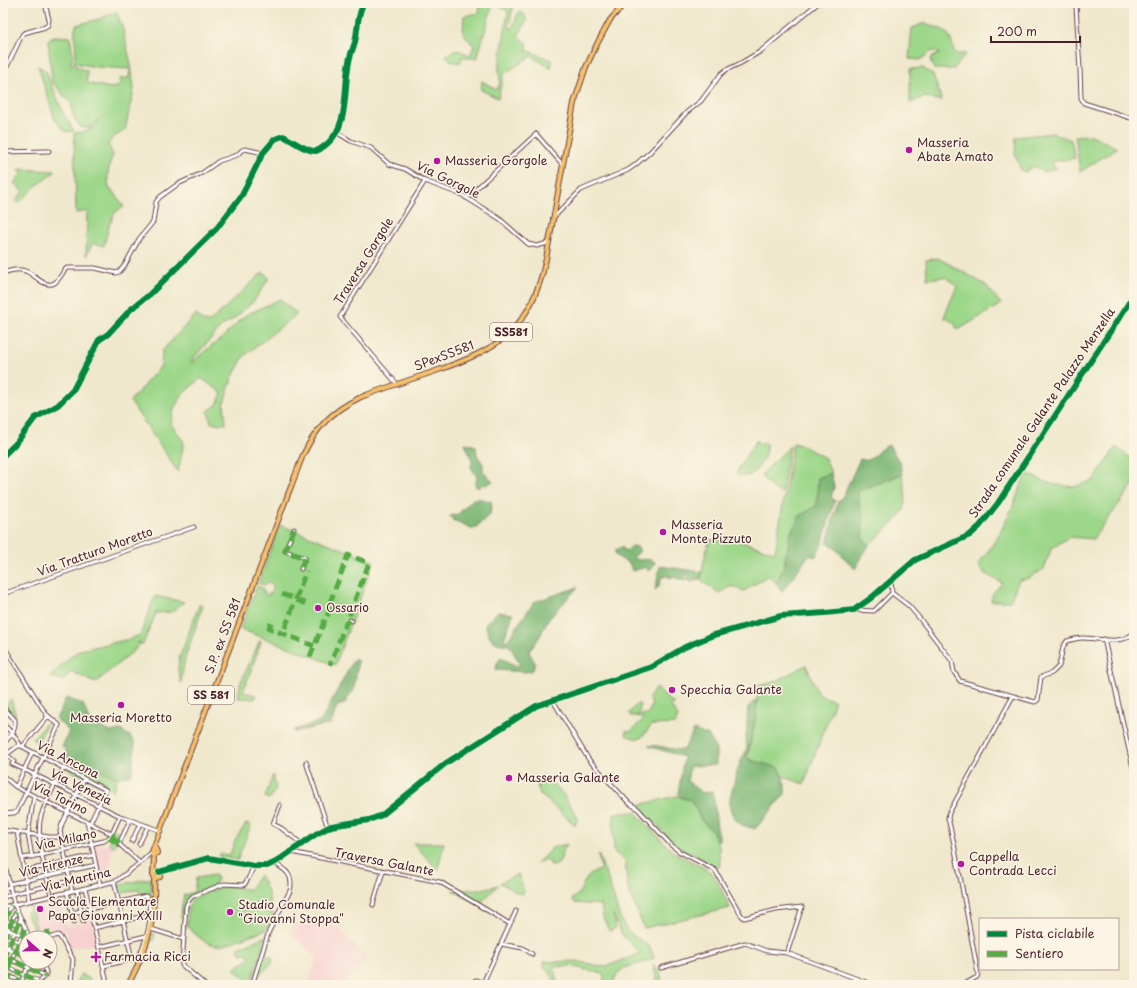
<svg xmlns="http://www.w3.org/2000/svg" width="1137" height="988" viewBox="0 0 1137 988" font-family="'Playpen Sans',sans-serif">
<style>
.built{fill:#f7d0cf}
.green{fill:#9dd78a;stroke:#747b5a}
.forest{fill:#7eb876;stroke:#646c50}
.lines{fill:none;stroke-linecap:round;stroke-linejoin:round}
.minor-casing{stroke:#633d43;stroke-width:5}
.major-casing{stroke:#633d43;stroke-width:6}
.minor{stroke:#fff;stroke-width:3}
.major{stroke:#f6c16b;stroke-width:4}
.quiet{stroke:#57aa44;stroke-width:5;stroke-dasharray:10 5;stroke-linecap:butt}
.cycleway-casing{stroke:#fcf5e5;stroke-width:8}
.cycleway{stroke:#00873e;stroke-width:6}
.poi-dot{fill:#b5179e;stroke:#fcf5e5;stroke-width:1.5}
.labels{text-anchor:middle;stroke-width:3;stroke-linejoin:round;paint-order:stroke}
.shield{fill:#fcf5e5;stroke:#7f5f63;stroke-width:1}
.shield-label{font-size:11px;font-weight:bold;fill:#4a1f2b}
.poi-label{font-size:12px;fill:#4a1f2b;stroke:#fcf5e5;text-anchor:start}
.street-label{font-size:12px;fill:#4a1f2b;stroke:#fcf5e5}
</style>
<rect width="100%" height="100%" fill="#fcf5e5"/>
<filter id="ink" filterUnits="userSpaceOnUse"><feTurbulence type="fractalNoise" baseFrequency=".025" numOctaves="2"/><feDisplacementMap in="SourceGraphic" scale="8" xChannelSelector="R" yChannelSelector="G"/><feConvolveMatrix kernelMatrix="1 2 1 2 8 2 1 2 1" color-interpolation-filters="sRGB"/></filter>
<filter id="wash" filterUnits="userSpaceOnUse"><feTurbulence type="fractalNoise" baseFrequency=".012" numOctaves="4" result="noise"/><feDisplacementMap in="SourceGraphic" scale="16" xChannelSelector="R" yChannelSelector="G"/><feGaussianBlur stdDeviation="0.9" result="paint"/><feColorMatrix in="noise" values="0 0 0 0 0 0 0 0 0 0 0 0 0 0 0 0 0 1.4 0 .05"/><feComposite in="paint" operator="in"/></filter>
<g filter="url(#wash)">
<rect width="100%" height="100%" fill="#efe8cc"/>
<path class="built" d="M109,843l5,4 -3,7 -2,16 -9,4 -3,-16 1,-1v-2l-3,-3 -1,-6z
M61,898l3,11h-2l4,18 25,-8 6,26 -4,-1 -24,4 -3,-10 2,-1 -2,-7 -4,3 -21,5h-9l-3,-6 5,-3 -8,-17 4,-2 -2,-6z
M306,922l32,5 29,32 -25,26h-29l-4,-4 8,-23 -13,-13 -13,-11 3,-10z"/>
<path class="green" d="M480,3h13l-16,56 -15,-2 -2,6 -9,-2 -5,-5 9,-7 15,6 4,-9 -11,-13 1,-17 15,-3z
M493,3h10l10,4 -4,19 2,4 8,-18 5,2 3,7 -9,15 10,8 -2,6 26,10 -1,8 -20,-12 -27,18 -6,24 -17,-8 1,-9 15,9 3,-8 -1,-14 9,-57z
M116,12l6,13 9,40 3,24 -9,41 -11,7 -6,7 5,11c-5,11 -7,24 -3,35l4,2 10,15 -9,5 -6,14 -5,20 -11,-3 -7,13 1,-45 -11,2 -2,-80c12,-2 20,-2 25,-14l-9,9 -9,-1 -7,-9 -3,-15 -6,-6 -13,-16 -4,-40 6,-5 16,1 3,17 -2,10 16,7v12l24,5 9,-2 -1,-7 9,-1 3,-9 -35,-2 -22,-4c5,-14 -2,-23 2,-38l23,-6z
M925,23c24,9 23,6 30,31h11l-12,15h-20l-4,-10 10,-6 -8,-2 -12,9 -11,-1 3,-31z
M38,66l8,5 18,44 10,16 -8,1 -11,-12z
M923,68l10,7 9,26 -18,-4 -14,6v-34z
M1053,133l18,7 4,18 -24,4 6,6 -13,4 -11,-6 -8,6 -4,-2 -6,-16 1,-17z
M1092,135l25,13 -37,24 -5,-36z
M17,169l39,2 -20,15 -17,17 -4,-2 8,-9 -9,-9 8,-10z
M938,258l48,27 15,19 -43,26 -4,-7 -10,-6 13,-31 -12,-9 -18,2 -1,-19z
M263,272l6,6 -15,23 -19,17 -13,8 -30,34v4l8,-9 23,-18 21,-21 36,-17 17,15 -53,42 -12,22 -8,25 2,21 -15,-1 -3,-12 9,-6 5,-12 -21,-15 -17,15 -10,15 -3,16 13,18 -6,30 -48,-71 31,-35 1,-15 34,-37 6,7 8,1z
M757,440v2l3,2 6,-1c2,10 -8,32 -20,33 -3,0 -7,-1 -10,-2l13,-23z
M793,443l8,2 24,13 6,15 -13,5 -1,28 -17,10 -13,36 -4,18 -7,13 -7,-8 -25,16 -12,-5 -13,7 -18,-13 2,-15 6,-25h9l11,-2 46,14z
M790,446l-8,47c-9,-4 -15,-9 -21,-18z
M1116,447l18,13v24l-41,55 -24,-2 -18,12 -7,20 -15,9 -10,2 -9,21h-19l2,-8 9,-10 -18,-10 -6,-9c23,-26 36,-59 48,-91l25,11 23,3 20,-7z
M902,474c2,11 6,24 2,35 -3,9 -27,28 -35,36l-7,-8 2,-18 -5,-16 -1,-12z
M280,525l94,36 -39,104 -95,-36 17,-43 5,2 3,6 2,1 4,-2c2,-5 3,-8 -2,-11l-5,3 -6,-2z
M155,596l29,6 -12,10 -16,1 -13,31 -4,1v-4l-3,8 -41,34 -24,-12 -7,9 -14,-3 20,-20 10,-7 50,-11 10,-4z
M199,605l4,1 -18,52 -4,25 -3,-13 1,-11z
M260,640l1,2 -18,50 13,3 -1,4 -16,-1 -1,-1 2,-13z
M806,665l13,30 16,6 -31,83 -22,-8 -1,-3 -34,-15 9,-42 2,-30 16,-4z
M656,688l14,13 5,2 -5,3 8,10 -3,8 -23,1c-11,12 -9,18 -26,10v-5l4,2 14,-13 -8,-3h-6l-1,-3 8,-9 4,1 -3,10 10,-1 4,-9 -3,-7z
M11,699l5,17 -11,-10z
M48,721l-10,21 -6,-3z
M67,755l50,23 -4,13 -50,-24z
M273,775l3,14 -7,10 -4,-2z
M549,781l14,13 15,24 -3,7 -35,-31 -3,-9z
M677,796l14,4 11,21 10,9 7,16 1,18 -2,5 -43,-24 -36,-40z
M635,812l38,40 33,17 9,7 15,32 -86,20 -16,-39 -3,-28 -11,-9 -1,-25 1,-13z
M246,824l5,1 -14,36 -18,-4 1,-3 10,1 5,-15z
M116,830l5,5 -7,12 -5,-4z
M413,843h31l-6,27z
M567,844l-7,12h2l-4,8 -6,2 -6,-7 -10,5 17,-17z
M598,854l9,22 13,42 8,14 22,15 4,11 -15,6 -15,4 -8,7 -3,10h-8l-2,-11 -32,-8 -18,1 5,18h-2l-4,-9 -8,-10v-4l33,-1 26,6 27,-9 10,-5 -18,-18 -9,-21 3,14 -7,3 -6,-14 -2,-12 -26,-2 -3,-4c11,-7 7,-9 13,-18 3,-6 10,-9 16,-12z
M518,874l6,17 -2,4 -22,-12z
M215,875l2,4 -2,6c-23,9 -28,7 -31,33h-3l1,-13 2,-10 10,-3 2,-14z
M260,875l7,14 6,28v2l-8,11 -42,15c-16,2 -25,-9 -36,-18l1,-19 5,-10c11,-4 23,-11 34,-12 7,-1 17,4 22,3 5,-1 5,-10 11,-14z
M151,878l1,27 -3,-10 -2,-1 -6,1 -2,-6 -19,5 -3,-9z
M498,885l-19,20 -27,-15h26z
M28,904h3l7,34h-6l-3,-6 5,-3 -8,-17 4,-2z
M155,933l-1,7 -3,1 -7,22 -8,11 16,-40z
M266,936l-15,48 -17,-15 16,-11 -3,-5 -6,1 -3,-6z
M264,954l8,3 1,3 -2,4 -11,10 -6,9z
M653,964l7,7 3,14h-5z
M81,974l9,5 -3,6h-12z"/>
<path class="forest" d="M465,443l11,3 1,9 6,9v7l10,10 -7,4 -3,-1 -4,4 -4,-2 2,-9 -6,-10 1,-7z
M889,445l11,18 2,11 -44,17 1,12 5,16 -2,18 7,8 -14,24 -21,-22 -7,-4 11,-42 4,-3 18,-39c10,4 13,-3 20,-9 2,-2 5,-3 9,-5z
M831,473l3,14 -3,11 4,2 -13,44 -7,13 -6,-2 -27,37 -6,-9 7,-13 8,-38 9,-16 17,-11 1,-27z
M473,499h9l10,3 -2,12 -16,15 -21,-9 -3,-4 8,-2z
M632,546l5,1 3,4 -7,7c10,5 12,-2 22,4l-3,7 -4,2 -1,-4 -15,4 -2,-7 -14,-8 -1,-5 7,-4 4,5z
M660,566l42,6 -1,6 -9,4 -5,-2 3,-6h-3l-3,7 -11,-4 -3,1 -2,-1 2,-2 -8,2 -3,9 -4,4z
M578,587l-31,34 -7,15 -11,16 6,11 -2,7 -7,2 -30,-2 1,-7 4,-5 18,9v-5l-10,-17c-18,-1 -19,-6 -24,-21l12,-12 16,2 -9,26 3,1 27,-39z
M354,659l4,2 -4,28 -10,15 -7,2 -6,18 -36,8 -1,-2 27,-9z
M66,698l17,6 7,19 21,9 9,-2 10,6 5,7 -3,31 -15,4 -50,-23 -2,-7 -3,-1 7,-16 -13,-12z
M757,699l-1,17 -9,41 3,3 30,8 1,5 4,11v10l-30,35 -13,-4 -8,-7 -4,-9v-11l6,-23 4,-12 7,-14 -1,-11 2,-31z
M694,730l15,6 7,14v15l-26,1 -3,15 15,12 11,-2 4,37 3,11 -3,2 -5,-11 -10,-9 -11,-21 -9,-2 -4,-4 6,-37 -36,-11c12,-2 24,5 36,4z"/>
</g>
<g filter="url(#ink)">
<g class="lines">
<g class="minor-casing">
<path id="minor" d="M1069,3l7,3 4,63 1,29 3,5 50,16
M1076,6l8,-3
M3,75l19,-40 2,-2 21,-6 3,-2 1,-5 -4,-17
M336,132l15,9 20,7 18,16 16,5 20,12 37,14 38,24 28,25 9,2 11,-3
M3,152l46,-1
M466,198l70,-64 27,31
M553,218l28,-28 47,-20 7,-5 15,-13 37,-40 14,-11 20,-27 5,-4 15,-7 20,-12 57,-48
M3,274c3,-3 7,-3 12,-4 17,-3 23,16 37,14 7,-1 10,-13 15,-16h28l21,5 3,-1 6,-7 14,-26 14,-17 3,-20 4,-5 18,-13 24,-11 17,-12 18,-6 5,-5 3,-1 18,4
M397,384l-57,-67 85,-136
M3,456l14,-14 18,-24 23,-13 15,-15 26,-50 9,-6 23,-25 18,-14 68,-67 25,-33 21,-42 12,-14 8,-3c9,4 24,16 33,15 4,-1 8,-5 11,-7 23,-20 16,-55 22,-82 1,-7 4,-13 6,-20 3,-13 2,-28 9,-39
M294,529l-9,22 20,7 -4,11
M891,581l1,12
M3,594l191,-67
M854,610l20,1 18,-18 17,13 11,13 32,42 2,11 6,9 75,21 3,-2 3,-23 11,-4 7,-7 4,-19 4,-6c5,-1 10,-3 15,-3 16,0 41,8 52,-6
M350,620l2,1
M1104,639l30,133
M3,645l43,69 13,11 -42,86 -3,2 -11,1
M552,699l37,61 40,43 9,6 33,36 9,7 35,18 26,45 3,3 32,-8 26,-3 -15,46 87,32
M3,707l12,13c1,12 -5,16 -12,24
M3,724l10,10 8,12 85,44 -16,33
M18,746h5l25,-30
M3,751l11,10 -2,3 13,6 95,46 41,15
M3,758l4,-4 11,-8
M306,762l22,66
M3,776l13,11 96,47
M16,787l16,-34
M280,805l-7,19 8,4 21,16
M130,820l-11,24 21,19
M87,821l13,64
M3,830l46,7h12
M17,832l12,68
M132,841l8,-17
M139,844l9,-18
M291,852l149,30 70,42
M3,856l11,48 16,34
M32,857l-4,-23 6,-38
M22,858l20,-3 62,-14 7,-5 9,-20
M24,871l70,-16
M159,872l50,-14 45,8h13l9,-4 40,-28 15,-8 38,-6 13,-5 64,-52 90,-57 115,-39 34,-20 26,-11 70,-20 44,-3 29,-3 17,-12 44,-38 55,-25 10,-9 18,-23 136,-208
M114,881l18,78 6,2
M9,884l87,-19
M3,888l7,-1
M85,888l22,95 -1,2
M77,890l6,31
M72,891l-12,-60 2,-7 22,-45
M67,892l7,30
M11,894l87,-19
M51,895c-5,-22 -17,-60 -9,-82 5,-15 14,-30 21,-44
M3,897l9,-2
M373,905l10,-34
M3,907l113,-26 24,-18 12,-11
M72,913l74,-17c10,20 -1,47 -9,65
M3,919l15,6
M5,920l6,-15
M3,928l19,7
M94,928l58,-14
M151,929l32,10
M3,936l23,8
M49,938l9,-3 2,2 13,22 -2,26
M3,941l13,-29
M501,944l22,4 9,6
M3,946l23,10
M99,947l47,-11
M3,956l43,20
M3,959l17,-39
M3,965l19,9
M104,966l28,-7
M661,968l84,-25 22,8 20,2
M3,973l17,8
M24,975l15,6
M3,979l22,-50
M21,982l6,3
M483,983l33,-72
M114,984l1,1
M20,985l10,-23
M35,985l11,-10v-3l-4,-10
M205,985l-23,-20 4,-59 3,-6 4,-4 31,-12 20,1 4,-6 6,-13
M252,985l17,-54 21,-40c4,-16 -4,-21 -16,-28
M473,985l3,-5 12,5
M963,985l14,-8 1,-3 -24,-130 -6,-26 1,-5 64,-117"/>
</g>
<g class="major-casing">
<path id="major" d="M153,849l150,-394c14,-29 29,-44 58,-58 24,-9 48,-17 72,-25 66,-23 97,-41 113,-113l28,-156 12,-36 11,-23 13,-24 15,-17
M153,855l4,-2 -1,-4h-3l-1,3 2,7 -1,16 3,3 4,-1 1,-3 -2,-2h-5
M128,985c20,-37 28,-66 26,-108"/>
</g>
<use href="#minor" class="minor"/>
<use href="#major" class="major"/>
<path class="quiet" d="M294,529l-9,22 20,7 -4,11
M282,594l13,5
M296,600l14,5
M271,623l-2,5 45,18
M285,628l21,-57
M310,657l16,-40h1l4,-11 -2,-1 19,-50 21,8 -19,50 -1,8 -3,2 -16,42
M109,838l3,2 2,-5 2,1 -2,6 2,-2 4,3
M5,920l6,-15
M45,935l3,-1 -1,-4
M3,941l13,-29
M12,950l14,6
M3,956l43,20
M3,959l17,-39
M41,962l1,1
M3,965l19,9
M3,973l17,8
M24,975l15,6
M3,979l22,-50
M21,982l6,3
M114,984l1,1"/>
<g class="cycleway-casing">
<path id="cycleway" d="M3,456l14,-14 18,-24 23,-13 15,-15 26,-50 9,-6 23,-25 18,-14 68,-67 25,-33 21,-42 12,-14 8,-3c9,4 24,16 33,15 4,-1 8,-5 11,-7 23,-20 16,-55 22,-82 1,-7 4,-13 6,-20 3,-13 2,-28 9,-39
M159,872l50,-14 45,8h13l9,-4 40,-28 15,-8 38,-6 13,-5 64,-52 90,-57 115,-39 34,-20 26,-11 70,-20 44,-3 29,-3 17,-12 44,-38 55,-25 10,-9 18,-23 136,-208"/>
</g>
<use href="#cycleway" class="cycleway"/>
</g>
</g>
<g class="poi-dot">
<circle cx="909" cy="150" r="4"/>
<circle cx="437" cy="161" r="4"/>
<circle cx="663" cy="532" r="4"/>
<circle cx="318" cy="608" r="4"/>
<circle cx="672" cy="690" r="4"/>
<circle cx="121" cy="705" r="4"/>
<circle cx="509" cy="778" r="4"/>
<circle cx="961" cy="864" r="4"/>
<circle cx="40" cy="909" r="4"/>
<circle cx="230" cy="912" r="4"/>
<path d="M94 951h4v4h4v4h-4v4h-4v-4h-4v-4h4z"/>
</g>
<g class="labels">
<g class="shield">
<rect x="490" y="323" width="42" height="18" rx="3"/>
<rect x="188" y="686" width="46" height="18" rx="3"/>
</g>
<g class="shield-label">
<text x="511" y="336">SS581</text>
<text x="211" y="699">SS 581</text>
</g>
<g class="poi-label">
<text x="917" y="147">Masseria<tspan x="917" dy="14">Abate Amato</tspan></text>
<text x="445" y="165">Masseria Gorgole</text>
<text x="671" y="529">Masseria<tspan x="671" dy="14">Monte Pizzuto</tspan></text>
<text x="326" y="612">Ossario</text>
<text x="680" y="694">Specchia Galante</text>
<text x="121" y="722" text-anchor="middle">Masseria Moretto</text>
<text x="517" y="782">Masseria Galante</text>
<text x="969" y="861">Cappella<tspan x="969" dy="14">Contrada Lecci</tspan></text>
<text x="48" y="906">Scuola Elementare<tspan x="48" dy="14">Papa Giovanni XXIII</tspan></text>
<text x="238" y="909">Stadio Comunale<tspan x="238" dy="14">"Giovanni Stoppa"</tspan></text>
<text x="104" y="961">Farmacia Ricci</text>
</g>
<g class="street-label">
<text transform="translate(448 180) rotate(26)" y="4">Via Gorgole</text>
<text transform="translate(364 261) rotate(-58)" y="4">Traversa Gorgole</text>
<text transform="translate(444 356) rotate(-21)" y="4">SPexSS581</text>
<text transform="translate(1042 413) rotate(-56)" y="4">Strada comunale Galante Palazzo Menzella</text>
<text transform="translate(95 552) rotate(-20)" y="4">Via Tratturo Moretto</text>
<text transform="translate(223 636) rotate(-69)" y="4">S.P. ex SS 581</text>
<text transform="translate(68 760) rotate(27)" y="4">Via Ancona</text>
<text transform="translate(81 787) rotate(26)" y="4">Via Venezia</text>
<text transform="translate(60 798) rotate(26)" y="4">Via Torino</text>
<text transform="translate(66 840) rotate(-12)" y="4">Via Milano</text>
<text transform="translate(384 862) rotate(11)" y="4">Traversa Galante</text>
<text transform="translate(51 866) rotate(-13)" y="4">Via Firenze</text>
<text transform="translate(76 880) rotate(-13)" y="4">Via Martina</text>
</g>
</g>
<rect width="1137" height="988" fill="none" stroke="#fcf5e5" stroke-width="16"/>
<rect x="979" y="918" width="140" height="52" fill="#fcf5e5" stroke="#b59f9b"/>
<rect x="987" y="931" width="20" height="6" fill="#00873e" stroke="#b59f9b"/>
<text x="1015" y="938" font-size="12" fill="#4a1f2b">Pista ciclabile</text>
<rect x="987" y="951" width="20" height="6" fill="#57aa44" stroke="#b59f9b"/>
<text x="1015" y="958" font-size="12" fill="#4a1f2b">Sentiero</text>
<g transform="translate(38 950) rotate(110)"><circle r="19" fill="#fcf5e5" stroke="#b59f9b"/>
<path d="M0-3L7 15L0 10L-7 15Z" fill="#b5179e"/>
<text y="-6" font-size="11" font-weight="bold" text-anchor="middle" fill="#4a1f2b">N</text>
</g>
<path d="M991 36v6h89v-6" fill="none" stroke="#4a1f2b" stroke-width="2"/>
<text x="997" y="36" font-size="12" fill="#4a1f2b" stroke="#fcf5e5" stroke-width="3" paint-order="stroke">200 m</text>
</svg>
